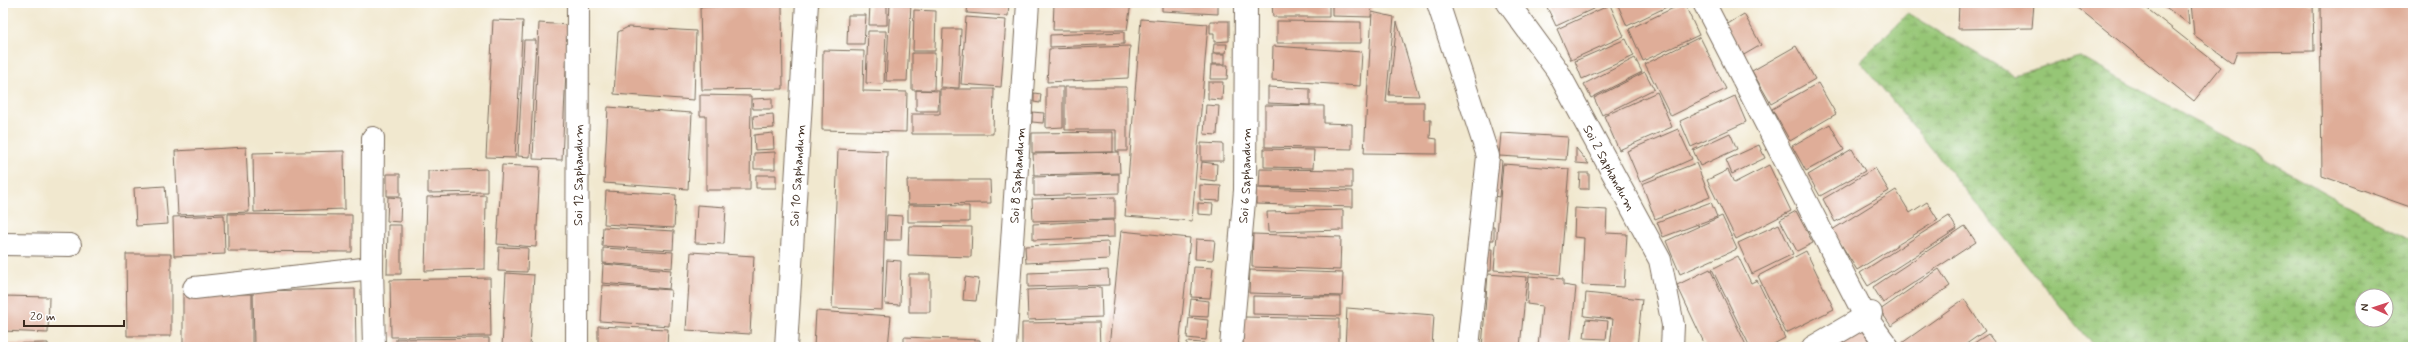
<svg xmlns="http://www.w3.org/2000/svg" width="2416" height="350" viewBox="0 0 2416 350" font-family="Mynerve,sans-serif">
<style>
.wetland{fill:url(#wetland-marsh);stroke:#68784a;fill-rule:evenodd}
.building{fill:#dfad98}
.lines{fill:none;stroke-linecap:round;stroke-linejoin:round}
.minor-casing{stroke:#7b6c5c;stroke-width:24}
.minor{stroke:#fff;stroke-width:22}
.labels{text-anchor:middle;stroke-width:3.5;stroke-linejoin:round;paint-order:stroke}
.street-label{font-size:13px;fill:#3b2a1e;stroke:#fff}
</style>
<defs>
<pattern id="wetland-marsh" width="20" height="14" patternUnits="userSpaceOnUse"><rect width="20" height="14" fill="#96c676"/><path d="M1 5h8M5 5V1M11 12h8M15 12V8" fill="none" stroke="#7ca160"/></pattern>
</defs>
<rect width="100%" height="100%" fill="#fff"/>
<filter id="ink" filterUnits="userSpaceOnUse"><feTurbulence type="fractalNoise" baseFrequency=".025" numOctaves="2"/><feDisplacementMap in="SourceGraphic" scale="8" xChannelSelector="R" yChannelSelector="G"/><feConvolveMatrix kernelMatrix="1 2 1 2 8 2 1 2 1" color-interpolation-filters="sRGB"/></filter>
<filter id="wash" filterUnits="userSpaceOnUse"><feTurbulence type="fractalNoise" baseFrequency=".012" numOctaves="4" result="noise"/><feDisplacementMap in="SourceGraphic" scale="16" xChannelSelector="R" yChannelSelector="G"/><feGaussianBlur stdDeviation="0.9" result="paint"/><feColorMatrix in="noise" values="0 0 0 0 0 0 0 0 0 0 0 0 0 0 0 0 0 1.4 0 .05"/><feComposite in="paint" operator="in"/></filter>
<g filter="url(#wash)">
<rect width="100%" height="100%" fill="#f1e8cf"/>
<path class="wetland" d="M1908,13l105,62 67,-18 333,184v106h-319l-234,-286zM2362,296h24v24h-24z"/>
<g id="blocks">
<path class="building" d="M870,3h17v22h-18z
M890,3h21l-4,78h-21z
M968,3h41l-1,13 -41,-3z
M1054,3h77l-4,27h-74z
M1162,3h56v11l-56,-3z
M1272,3h57v14h-56z
M1332,3h40l-1,14 -39,-1z
M1545,3h61l-50,23z
M1617,3h58l-48,23z
M1684,3l15,32 -56,26 -14,-32z
M1959,3h75l-2,25 -74,1z
M2072,3h68l81,64 -27,34z
M2160,3h27l2,21z
M2191,3h122l1,48 -77,1 -4,11 -39,-28z
M2320,3h93v205l-91,-32z
M782,5l1,84 -81,1 -2,-83z
M1610,5l14,31 -53,24 -14,-31z
M914,10l22,1 -1,40h-22z
M1372,12l22,5 -8,85h38v18h7l-1,18 7,1v15l-73,-1z
M1744,14l17,31 -19,11 -16,-31z
M848,15h18l-2,29h-17z
M966,17l40,3 -5,67 -40,-3z
M1141,19l67,5 -16,197 -67,-5z
M493,20l30,1 -8,137 -29,-1z
M1210,21h19v20l-15,1v-9h-4z
M1277,21l84,1v21h-84z
M1397,22l22,74 -30,-1z
M539,23l29,2 -6,135 -29,-1z
M628,27l68,4 -2,69 -80,-6 4,-62z
M943,29h18l-2,59 -19,-1z
M868,31h18l-2,53 -18,-1z
M1124,32v12l-74,3v-12z
M1700,37l26,52 -55,27 -26,-52z
M1626,39l8,17 -52,23 -7,-18z
M524,40h12l-6,117 -12,-1z
M1214,44h13l-1,9h-13z
M1130,46l-2,32 -81,4 2,-33z
M1273,46l89,6 -2,34 -88,-6z
M1796,46l19,33 -44,25 -19,-33z
M823,50l41,1 -1,40 44,1 -1,40 -84,-2z
M912,53h23l-1,37h-22z
M1212,54h13v10h-13z
M1635,58l7,14 -51,26 -7,-14z
M1211,65h17l-1,14h-17z
M1645,72l9,17 -52,26 -8,-17z
M1208,82h15l-1,18 -14,-1z
M1818,83l18,31 -46,27 -18,-32z
M1046,87h17v40l-17,1z
M1065,87h62v64h-11v-21h-51z
M1268,87l42,2v16l-42,-2z
M940,89h54l-1,45h-81v-20h28z
M916,90l23,1 -1,20h-22z
M1657,92l15,35 -53,23 -15,-34z
M1034,93l7,1 -1,9 -6,-1z
M700,95l51,1 -1,94h-44v-74h-6z
M1735,96l11,26 -55,25 -11,-26z
M772,98v11h-19l-1,-10z
M1206,105l13,1 -2,29 -13,-1z
M1265,105l59,1v17l28,1v25l-87,-2z
M608,107l84,6 -4,76 -84,-6z
M1032,112l12,1 -1,10 -11,-1z
M773,114l1,14 -20,1 -1,-13z
M1830,124l14,26 -38,21 -14,-25z
M1678,129l14,30 -52,23 -13,-31z
M1113,132v20l-81,1v-20z
M773,133l1,16 -19,1 -1,-15z
M1501,133l67,4 -2,23 -67,-4z
M1730,133l7,16 -37,17 -7,-16z
M1201,143l22,1v17h-22z
M1759,145l6,13 -33,16 -6,-14z
M246,147l3,65 -71,3 -3,-64z
M1576,148l13,16 -13,-1z
M838,149l49,2 -5,159 -50,-2z
M1264,149l50,1 -1,18 -49,-1z
M1852,149l13,22 -45,25 -12,-21z
M344,151l1,58 -91,3 -1,-59z
M775,152v17h-21v-16z
M1119,152l1,21 -86,2 -1,-21z
M1493,159l9,1 -3,37 -10,-2z
M1202,162l15,2 -1,17 -16,-2z
M1696,163l14,34 -55,22 -13,-35z
M1503,164l66,5 -9,106 -66,-5z
M502,165l38,2 -4,80 -39,-3z
M1769,165l22,46 -55,28 -29,-59 21,-10 6,13z
M1875,168l14,23 -54,31 -12,-23z
M487,169v23l-59,1v-22z
M1260,169l92,1v18l-93,-1z
M1580,173h9v16h-10z
M387,174h13v22h-13z
M1119,174v19l-85,3v-19z
M756,175h20v13h-20z
M907,180h83l1,23 -83,1z
M1200,185l21,1 -1,15 -20,-1z
M165,186l3,38 -32,2 -2,-38z
M1256,188l97,3v16l-97,-3z
M1896,190l14,23 17,-11 11,18 -81,50 -25,-40z
M606,191l70,4 -2,33 -70,-4z
M486,195l-1,74 -60,2 2,-74z
M388,197l13,1 -1,24 -13,-1z
M1115,197v22l-82,2 -1,-22z
M1711,202l6,15 -54,20 -6,-15z
M1198,203l15,1 -1,11 -14,-1z
M697,205l29,2 -2,37 -29,-1z
M908,205l61,1v16h-61z
M1575,208l32,2 -1,23 21,1 -3,53 -42,-2 2,-47 -10,-1z
M1343,210v20l-75,2 -1,-20z
M1796,211l17,32 -16,8 -17,-31z
M228,214l124,1v37l-124,-1z
M224,215l1,39 -51,2 -1,-39z
M887,215l15,1 -1,24h-15z
M1722,216l15,33 -57,25 -14,-33z
M1949,216l8,13 -89,57 -8,-13z
M1114,220v17l-81,3v-16z
M1779,224l14,30 -41,20 -14,-31z
M388,225h13v49h-14z
M909,226l63,1 -1,30 -63,-2z
M1965,226l11,16 -93,61 -10,-16z
M603,227l71,4 -1,19 -71,-4z
M1490,227h4v13h-5z
M1121,231l69,7 -11,109h-70z
M1253,234l88,3 -1,33 -88,-3z
M1196,239l19,1 -2,20 -18,-1z
M1108,242l1,17 -83,4 -1,-17z
M499,247l29,1 -1,24 -29,-1z
M603,248l70,4 -1,16 -69,-5z
M1485,249h7l-1,22h-7z
M1806,251l28,58 -48,24 -28,-57z
M691,252l63,4 -4,78 -64,-4z
M126,254h45v82h-44z
M1738,256l13,27 6,-3 28,58 -17,9h-18l-38,-78z
M887,260l14,1 -1,44 -15,-1z
M603,264l68,6 -2,19 -67,-6z
M1194,267l19,1 -3,30 -19,-1z
M1710,269l36,76 -5,2h-35l-29,-62z
M1939,269l11,17 -59,40 -11,-16z
M1108,270l1,15 -81,2v-14z
M1250,270l93,3 -1,23 -93,-3z
M506,273l28,2 -4,72h-28z
M909,274h21v38h-21z
M1488,274l39,3 -7,70h-38z
M1529,276l34,3v6l13,2 -6,60h-32l4,-41 -15,-2z
M965,277l14,2 -3,22 -13,-1z
M490,278l1,58 -100,1 -1,-57z
M602,285l69,5 -2,36 -69,-5z
M1101,287l1,30 -74,3 -1,-30z
M355,289l1,58h-102l-1,-56z
M1586,293l56,6 -5,48h-27l3,-28 -29,-3z
M183,294h69v53h-69z
M3,296l46,1 -1,36 -45,-2z
M1253,296l87,1v19l-87,-2z
M1191,299l18,2 -1,16 -19,-1z
M1964,299l21,32 -23,16h-57l-3,-4z
M1347,308l87,7 -2,32h-87z
M816,311l75,5 -3,31h-74z
M1244,317l95,2v28h-96z
M1189,318l19,2 -2,20 -19,-2z
M1586,319l22,2 -2,18 -22,-1z
M1099,322l1,25h-78v-24z
M598,326l70,3 -1,18h-69z
M1860,328l13,19h-40z
M1988,334l10,13h-30z
M904,337l76,3v7h-76z
M489,338v9h-93v-8z
M1187,342l17,1v4h-17z
M48,343v4h-45v-3z"/>
</g>
</g>
<g filter="url(#ink)">
<use href="#blocks" fill-opacity="0" stroke="#7b6c5c" stroke-width="1"/>
<g class="lines">
<g class="minor-casing">
<g id="minor">
<path d="M1438,3l50,153 -20,191"/>
<path id="s1" d="M1508,3l49,67 103,190 13,65 -1,22"/>
<path d="M1704,3l161,313 23,31"/>
<path d="M373,138l-1,130 2,79"/>
<path d="M3,244l67,1"/>
<path d="M194,288l178,-20"/>
<path id="s2" d="M577,347l1,-344"/>
<path id="s3" d="M786,347l21,-344"/>
<path id="s4" d="M1005,347l23,-344"/>
<path id="s5" d="M1231,347l14,-157 1,-187"/>
<path d="M1813,347l58,-34"/>
</g>
</g>
<use href="#minor" class="minor"/>
</g>
</g>
<g class="labels">
<g class="street-label">
<text dy="5" stroke="none"><textPath href="#s1" startOffset="194">Soi 2 Saphandum</textPath></text>
<text dy="5" stroke="none"><textPath href="#s2" startOffset="172">Soi 12 Saphandum</textPath></text>
<text dy="5" stroke="none"><textPath href="#s3" startOffset="172">Soi 10 Saphandum</textPath></text>
<text dy="5" stroke="none"><textPath href="#s4" startOffset="172">Soi 8 Saphandum</textPath></text>
<text dy="5" stroke="none"><textPath href="#s5" startOffset="172">Soi 6 Saphandum</textPath></text>
</g>
</g>
<rect width="2416" height="350" fill="none" stroke="#fff" stroke-width="16"/>
<g transform="translate(2374 308) rotate(273)"><circle r="19" fill="#ffffff" stroke="#b1aaa5"/>
<path d="M0-3L7 15L0 10L-7 15Z" fill="#d1495b"/>
<text y="-6" font-size="11" font-weight="bold" text-anchor="middle" fill="#3b2a1e">N</text>
</g>
<path d="M24 320v6h100v-6" fill="none" stroke="#3b2a1e" stroke-width="2"/>
<text x="30" y="320" font-size="12" fill="#3b2a1e" stroke="#ffffff" stroke-width="3" paint-order="stroke">20 m</text>
</svg>
